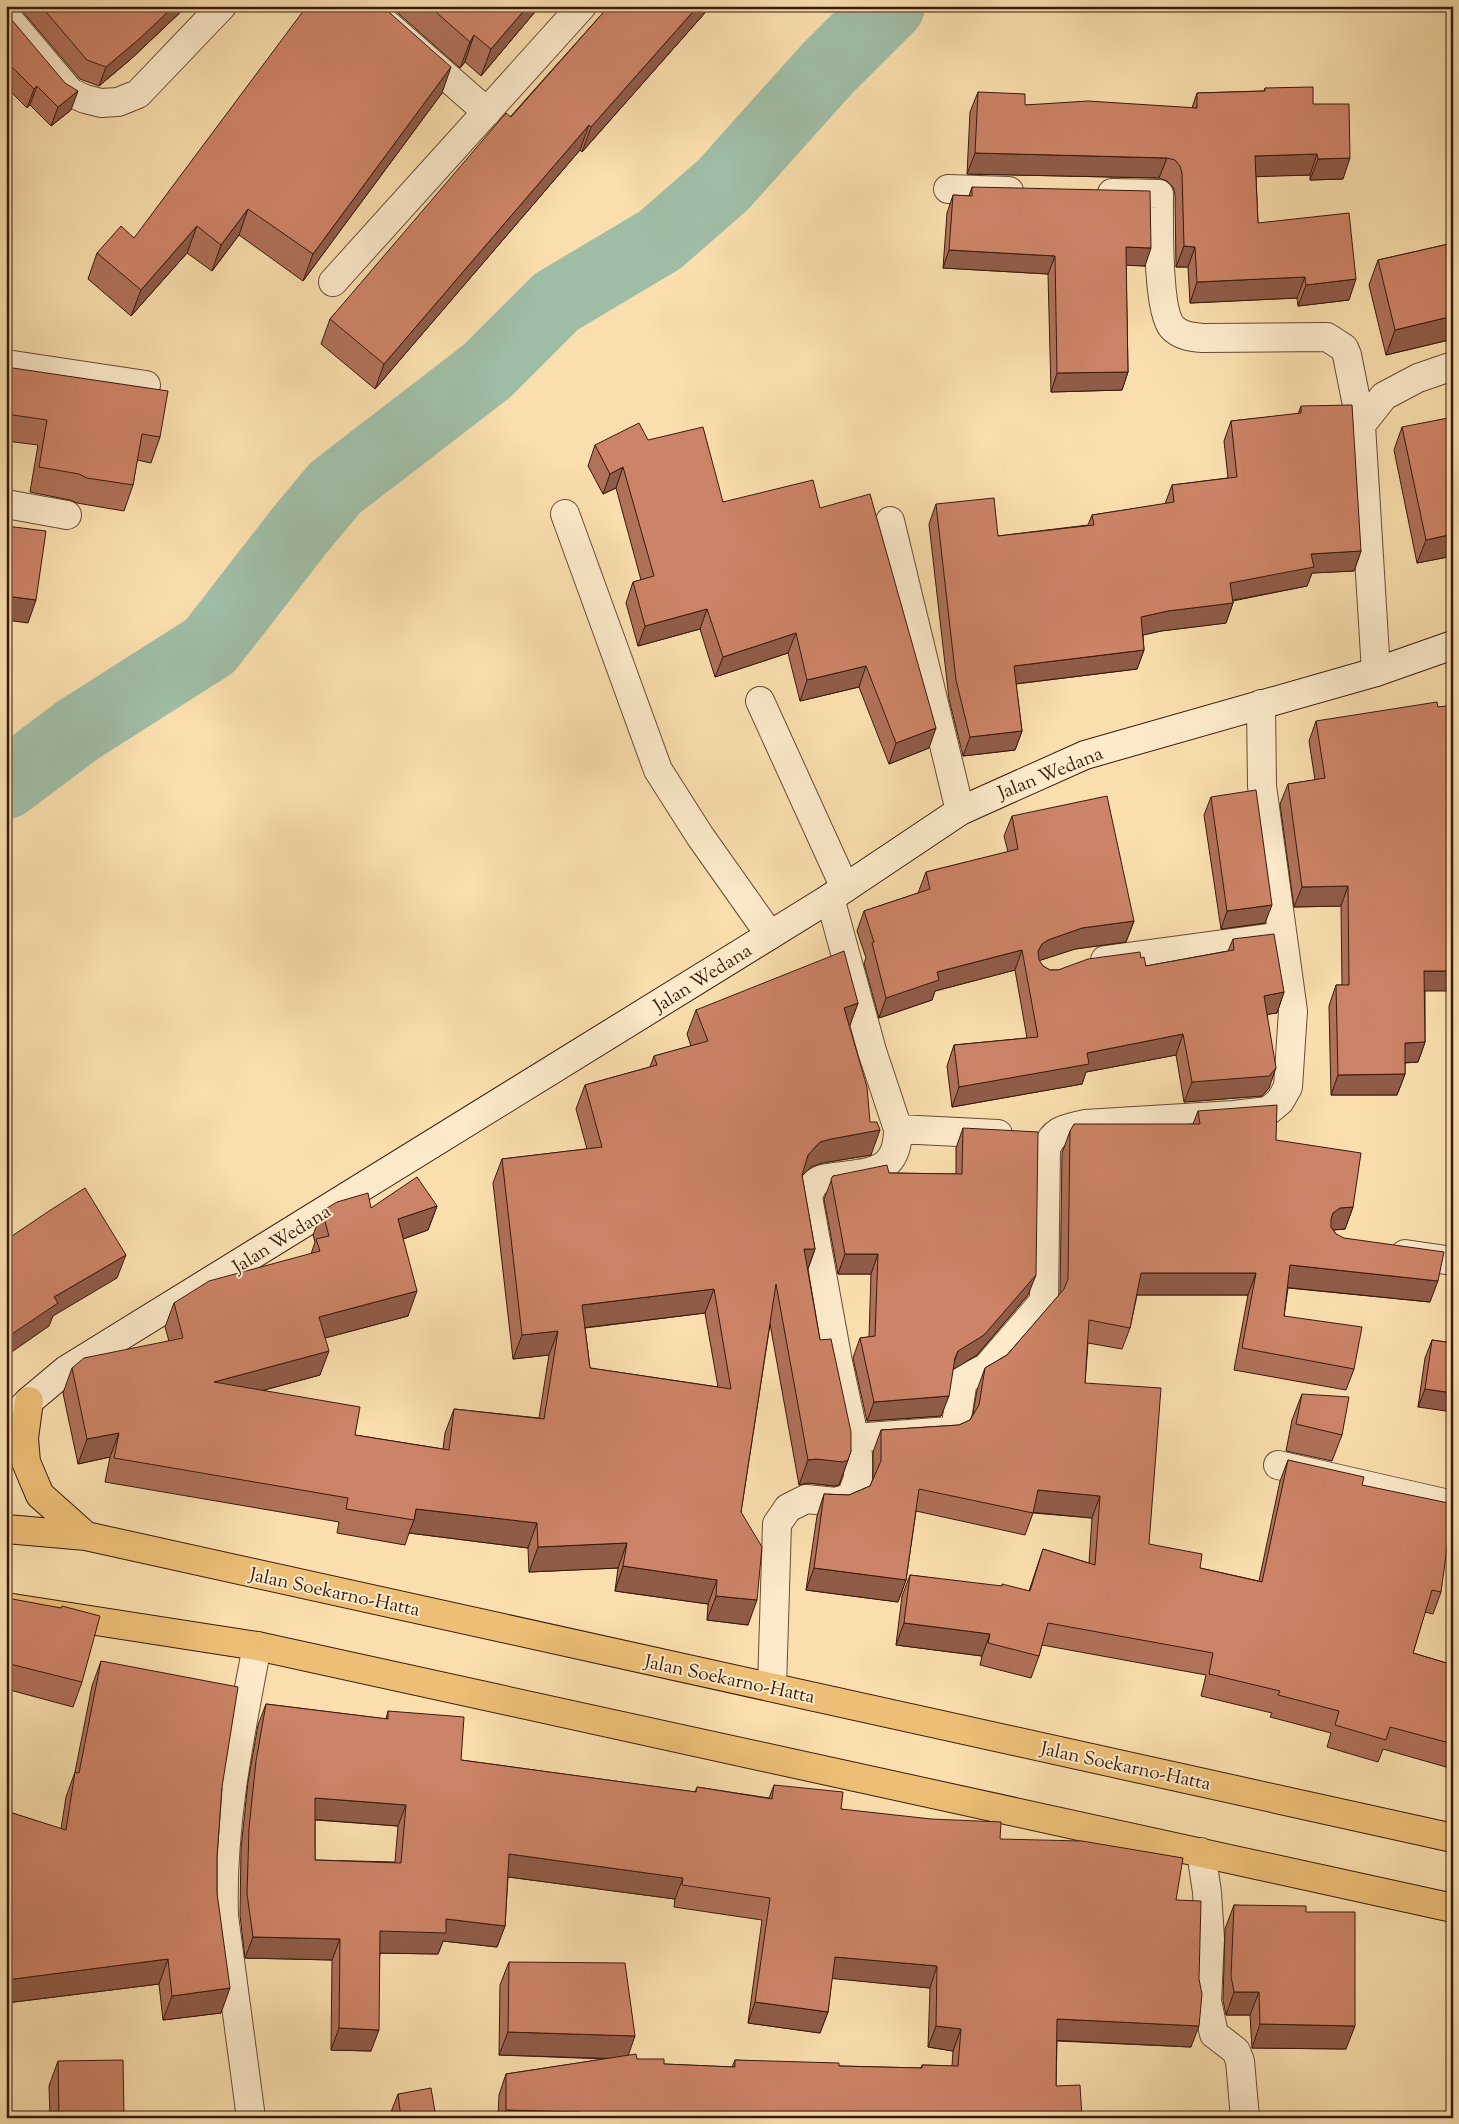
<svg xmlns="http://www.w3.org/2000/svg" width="1459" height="2124" viewBox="0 0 1459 2124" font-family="'Sorts Mill Goudy',serif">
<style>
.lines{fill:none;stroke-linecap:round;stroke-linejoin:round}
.river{stroke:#9fbda5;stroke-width:70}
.street-casing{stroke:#684b35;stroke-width:30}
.secondary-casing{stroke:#381a0d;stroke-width:30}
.highway-casing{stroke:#381a0d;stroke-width:30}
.street{stroke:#fceaca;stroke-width:28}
.secondary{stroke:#fceaca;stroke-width:28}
.highway{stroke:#edbf76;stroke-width:28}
.wall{fill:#b07159;stroke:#381a0d;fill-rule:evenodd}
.shaded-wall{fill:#905c48;stroke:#381a0d}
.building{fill:#cd8367;stroke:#381a0d;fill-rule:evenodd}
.labels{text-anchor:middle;stroke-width:4;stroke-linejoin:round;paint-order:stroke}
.street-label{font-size:19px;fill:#381a0d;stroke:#fceaca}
</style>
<rect width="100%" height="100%" fill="#fadead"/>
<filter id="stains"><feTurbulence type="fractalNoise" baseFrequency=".004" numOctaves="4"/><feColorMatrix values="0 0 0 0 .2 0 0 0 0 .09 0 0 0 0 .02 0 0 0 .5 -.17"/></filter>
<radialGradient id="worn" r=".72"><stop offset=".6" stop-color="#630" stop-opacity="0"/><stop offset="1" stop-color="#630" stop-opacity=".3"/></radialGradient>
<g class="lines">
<path class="river" d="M6,784l72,-54 132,-84 90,-116 35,-42 152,-117 69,-69 104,-62 63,-55 104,-116 63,-63"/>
<g class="street-casing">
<path id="street" d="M366,6l121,106
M6,16l64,76 15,7 16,4 17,-1 20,-8 84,-88
M948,189l61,2
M1112,193l47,1c0,26 -2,115 13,133 8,9 20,10 31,11l124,-1 17,11 3,7 14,70
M333,282l249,-276
M6,364l140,21
M6,504l61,11
M565,514l93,256 42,66 70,99
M890,521l70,290
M1376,672l-15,-247 23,-29 34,-18 35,-12
M760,701l85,187
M1105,960l163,-22
M898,1129l100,5
M1405,1254l48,7
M854,1438l96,-7 6,-7 7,-44 24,-13 57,-66 2,-152c8,-20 19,-20 39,-25l149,-9 34,-4 12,-10 8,-14 5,-76 -31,-225 -1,-82
M1278,1465l175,40
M772,1687l5,-163 11,-16 18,-9 30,3 15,-5 7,-19v-23l-20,-93 -30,-165c2,-4 3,-9 5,-11 4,-7 13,-8 21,-9 36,-5 64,-3 64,-48l-26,-78 -42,-153
M1201,1852l6,40 3,47 -3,62 7,33 22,17 4,10 5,57
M251,2118l-27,-202c-3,-91 16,-181 33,-270"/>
</g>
<g class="secondary-casing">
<path id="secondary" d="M6,1424l23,-23 37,-31 764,-472 130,-87 125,-56 291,-83 77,-27"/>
</g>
<g class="highway-casing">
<path id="highway" d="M29,1401l-5,37 2,24 8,19 6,14 46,41
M6,1529l80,7 1367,302
M6,1607l251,39 1196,262"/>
</g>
<use href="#street" class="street"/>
<use href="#secondary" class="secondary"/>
<use href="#highway" class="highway"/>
</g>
<path class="wall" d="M18,6h169l-56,53 -32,27 -19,-7z
M390,6h150l-59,70 -16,-14 -5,6z
M609,6h102l-129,146 -2,-2 -205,239 -54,-45 9,-25z
M6,13l65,97 -20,16 -21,-21 -3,3 -21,-21z
M1265,88l48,16 30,75 -33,1v-5l-54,1 2,47 91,77 -51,6 -1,-8 -107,5 -2,-36h-12l-1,-73 -2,-7 -6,-6 -8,-3 -192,-4 3,-62 8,-20 47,13 167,3 5,-15 67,-2z
M442,93l-139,188 -64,-46 -27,36 -25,-18 -56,63 -43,-37 9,-26 37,-15z
M972,187l173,79 -19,-1 2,107 -6,18 -71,2 -3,-118 -105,-6 4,-55 6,-18 16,1z
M1453,243v96l-67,16 -17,-70 9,-25z
M6,367l154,70 -9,26 -14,-3 -4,25 -9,26 -47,-8 -7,-3 -40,-8 8,-47 -32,-4z
M1301,406l60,145 -7,20 -42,2 -5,13 -74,15v2l-7,20 -65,8 -18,4 1,15 -7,19 -121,15 6,47 -7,19 -52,6 -14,-57 -20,-175 7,-20 62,32 90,-11 4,-10 73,-11 7,-19 56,-7 -4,-37 7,-20 67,-7z
M1402,427l51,129 -36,7 -23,-113z
M648,440l75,62 97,6 109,240 -40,16 -30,-77 -59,14 -12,-48 -73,24 -15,-48 -62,17 -12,-43 7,-21 8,-2 -25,-92 -13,6 -15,-28 7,-21z
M1316,721l109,270v51l-7,20 -13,1v11l-8,21h-66l-2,-89 7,-21h6l-1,-79 -47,1 -14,-103 8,-20 27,-4 -6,-39z
M1211,797l54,126 -44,6 -17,-114z
M1012,816l122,105 -8,21 -51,7 -34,11 -2,1 4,5 7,4h8l83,-12 5,8 82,-15 5,-12 51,53 -7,21 -10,1 2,74 -7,8 -78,6 -8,-47 -90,17 -4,12 -130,23 -5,-41 7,-21 73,-7 -12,-68 -80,21 -3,9 -53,18 -15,-55 2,-5 -9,-27 7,-20 54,-18 8,-21 82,-20 -4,-16z
M858,1003l-9,24 22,128 -49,8 -11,4 -9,9 13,73 -7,20 12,71 31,111 -12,34 -5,1 -26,-3 -9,2 -29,-161 -29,188 7,113 -41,-5 1,-16 -93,-13 3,-23 -89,4 -1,-24 -119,-15 -4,12 -68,-12 2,-11 -234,-40 5,-25 -32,7 -15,-71 9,-25 97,-27 -4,-14 9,-24 137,-49 4,-12 -2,-7 9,-24 49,-3 66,-2 -9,24 -25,9 5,77 -83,22 -5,37 -56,15 91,45 88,14 2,-16 9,-24 85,9 10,-63 -36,4 -20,-176 9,-24 85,-10 -11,-40 9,-24 65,-18 4,-11 37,-10 -4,-12 9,-24zM705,1313l13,74 -128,-19 -5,-40z
M1198,1111l78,29 77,67 -8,22 -12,1 3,4 94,68 -142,-14 -4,28 70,53 -8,21 -112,-20 14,-75h-111l-7,33 -8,21 -34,-6 -3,40 64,161 51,24 59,13 21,-100 8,-21 74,25 79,107 -8,22 -8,-2 -12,41 40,12v104l-70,-20 -5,13 -51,-15 4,-14 -61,-16 2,-4 -71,-17 5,-21 -164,-30 -3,11 -8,22 -51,-13 2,-9 -86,-11 6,-49 8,-21 119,16 14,-42 46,14 3,-45 -59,-5 -8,22 -109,-24 -10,69 -8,22 -92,-12 11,-74 7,-22 25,1 21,-9 3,-6v-28l8,-22 78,-5 11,-5 3,-6 4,-24 8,-22 22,-13 53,-61 2,-141 8,-22 123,-7z
M963,1128l65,167 -51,60 -24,14 -12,47 -74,5 -14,-63 7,-20 9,-1 2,-63h-33l-14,-75 9,-23 56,-3 67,1v-26z
M1432,1340l21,3 -35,64 7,-49z
M1302,1394l40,41 -10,26 -46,-10 6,-31z
M7,1598l75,84 -9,25 -67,-18v-89z
M101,1661l121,126 -5,70v36l4,120 -58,7 -4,-36 -153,19v-192l55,18 5,-32 9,-25 17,-86z
M266,1704l120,15 2,-8 73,49 234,32 2,-5 72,11 5,-13 67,24 159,30 176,61 15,147 -134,-6 -1,45 26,32h-584l1,-23 7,-21 99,-15 -106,-4 1,-70 9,-23 119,93 9,4 27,5 68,3 3,-7 104,6 82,2 1,-3 30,1 1,-15 -25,-4 2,-59 -98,-10 -4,34 -8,21 -72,-10 14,-103 -88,-13 1,-8 -167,-22 -3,49 -8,21 -54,-6 -5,13 -58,-1 -9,98 -40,-1 1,-90 -87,-2 -5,-43 1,-66 7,-67 10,-57zM315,1820l83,6 -3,36 -80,-2z
M1234,1905l72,7 40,137 -94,-1 -2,-33h-24l-3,-15 2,-71z
M58,2061l66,57h-74l-1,-32z
M398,2094l38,24h-44l-1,-6z"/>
<path class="shaded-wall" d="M174,6h13l-56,53 -32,27 7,-19z
M528,6h12l-59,70 10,-27z
M698,6h13l-129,146 9,-25z
M474,35l-9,27 -5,6 10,-26z
M451,67l-9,26 -139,188 10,-27z
M37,86l-7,19 -3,3 7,-19z
M78,91l-7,19 -20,16 7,-19z
M589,125l-9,25 -205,239 9,-25z
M975,153l192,5 -8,20 -192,-4z
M1317,154l-7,21 -63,2 8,-21z
M1350,158l-7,21 -33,1 8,-21z
M248,209l-9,26 -27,36 9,-26z
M197,226l-10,27 -56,63 10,-26z
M1184,246l11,1 -7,20h-12z
M1126,247l25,1 -6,18 -26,-1z
M949,250l106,6 -7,18 -105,-6z
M1305,277l-8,21 -107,5 7,-21z
M1356,279l-7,21 -51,6 8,-21z
M1453,316v23l-67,16 9,-25z
M1128,372l-6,18 -71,2 6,-19z
M623,467l-7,21 -13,6 7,-20z
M1453,534v22l-36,7 9,-23z
M1361,551l-7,20 -42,2 -5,13 -84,16 7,-19 81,-29z
M6,596l30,4 -8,23 -22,-3z
M1233,603l-7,20 -65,8 -27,6 7,-20 27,-6z
M707,609l-7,20 -62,17 7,-20z
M796,633l-8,20 -73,24 8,-20z
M1144,650l-7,19 -131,16 8,-19z
M866,666l-7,21 -59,14 7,-21z
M936,728l-7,20 -40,16 7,-21z
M1022,731l-7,19 -52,6 7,-19z
M1348,886l-7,20 -47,1 8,-20z
M1272,905l-7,18 -44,6 6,-18z
M1134,921l-8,21 -51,7 -34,11 -7,5 4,-14 4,-7 6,-4 34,-12z
M1022,950l-7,20 -80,21 -3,9 -53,18 7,-20 51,-26z
M1424,971h29v20h-36z
M1284,992l-7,21 -20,3 7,-20z
M858,1003l-9,25 -5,-20z
M1183,1034l-7,21 -90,17 -4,12 -130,23 7,-20 128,-34z
M1425,1042l-7,20 -21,1 8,-20z
M1276,1068l-7,20 -7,8 -78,6 8,-20z
M1405,1074l-8,21h-66l7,-20z
M880,1130l-9,25 -49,8 -11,4 -12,12 9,-24 12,-13 11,-3z
M437,1206l-9,24 -39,14 9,-25z
M1353,1207l-8,22 -13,1 -9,11 10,-28 7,-5z
M804,1249h11l-9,25z
M845,1254h33l-7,20h-33z
M126,1255l-9,23 -64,38 -4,10 -43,30v-18l48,-41z
M1290,1265l148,16 -8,21 -148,-15z
M1141,1273h115l-8,22h-115z
M1036,1275l-8,20 -51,60 -26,16 -3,7 10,-27z
M714,1289l-9,24 -132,16 9,-24z
M417,1291l-9,25 -98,26 9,-25z
M558,1331l-9,24 -36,4 9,-24z
M329,1351l-9,24 -115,31 9,-24z
M1425,1389l28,4v19l-35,-5z
M949,1396l-8,20 -74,5 7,-19z
M119,1433l-9,24 -32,7 9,-25z
M816,1459l32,1 -9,25 -5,1 -26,-3 -9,2 9,-25z
M1038,1490l62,6 -8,22 -62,-6z
M416,1509l121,14 -9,25 -119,-15 5,-13z
M627,1543l-9,25 -89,4 9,-25z
M623,1566l94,14 -9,24 -93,-13z
M814,1568l92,12 -8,22 -92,-12z
M716,1596l41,4 -9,25 -41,-5z
M904,1623l86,11 -8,22 -86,-11z
M315,1798l91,7 -8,21 -90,-7z
M509,1854l174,24 -8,21 -174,-23z
M446,1919l59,7 -8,21 -54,-6 -5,13 -65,-1 7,-22z
M253,1937l87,2 -8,21 -87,-2z
M835,1957l102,9 -7,22 -103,-10z
M168,1959l-9,25 -153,19v-23z
M230,1988l-9,25 -58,7 9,-24z
M1234,1992h25l-9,23h-24z
M755,2002l73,10 -8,21 -72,-10z
M1057,2019l142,7 -8,21 -142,-7z
M1260,2024l95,2 -9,23 -94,-1z
M936,2026l25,3 -8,22 -25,-4z
M339,2028l40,2 -8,21 -40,-1z
M508,2032l127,4 -8,23 -128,-4z
M506,2110l74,2 -2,6h-75z
M580,2114h18l-1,4h-18z"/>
<path class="building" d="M41,6h133l-36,34 -32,27 -19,-7z
M307,6h75l69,61 -138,187 -65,-45 -27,36 -24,-19 -56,64 -44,-37 24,-27 13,12z
M429,6h99l-37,43 -17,-14 -4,7z
M609,6h89l-107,121 -2,-2 -205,239 -54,-45 176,-206 5,4z
M6,13l59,70 13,8 -20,16 -21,-21 -3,3 -28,-28z
M1313,87v17h36l1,54 -32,1 -1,-5 -62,2 3,67 91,-10 7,66 -50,6 -1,-8 -108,5 -2,-35 -11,-1 -2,-73 -2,-7 -5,-6 -8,-2 -192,-5 3,-61 47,2v11l63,-4 109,7v-15l68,-2v-3z
M972,187l178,4 1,57 -25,-1 2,125 -71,1 -2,-117 -106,-6 4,-55 19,1z
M1453,243v73l-58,14 -17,-70z
M6,367l162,24 -8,46 -18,-3 -9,51 -46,-7 -8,-4 -40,-7 8,-47 -41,-6z
M1352,405l9,146 -50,3 3,13 -84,16 3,20 -65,8 -27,6 3,33 -130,16 8,65 -52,6 -14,-57 -20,-176 58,-6 4,38 96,-11 -2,-10 82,-13 -2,-17 65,-8 -6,-56 70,-8v-7z
M1453,417v117l-27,6 -24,-113z
M639,423l9,17 55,-13 20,75 90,-22 7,28 50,-14 66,234 -40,15 -30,-77 -59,14 -11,-47 -73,24 -16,-48 -62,17 -12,-44 21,-6 -31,-109 -13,7 -15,-29z
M6,526l40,5 -10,69 -30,-4z
M1437,702l1,5 15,-2v266h-29l1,71 -20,1v31l-67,1 -2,-90h13l-1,-99 -46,1 -14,-103 37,-6 -9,-57z
M1256,790l16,115 -45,6 -16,-114z
M1107,796l27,125 -52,7 -34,12 -6,4 -4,7 1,9 4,6 7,4h8l30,-11 52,-7 1,6 3,-1 2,9 88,-16 -1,-11 41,-5 10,58 -20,4 12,72 -7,8 -77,6 -9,-48 -96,19 2,11 -130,23 -5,-42 84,-8 -16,-87 -85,22 2,8 -53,18 -14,-55 2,-1 -10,-31 66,-22 -4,-17 92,-23 -6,-33z
M844,951l14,52 -14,5 23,79 3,35h7l3,8 -49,9 -11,3 -12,13 -6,20 13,74h-11l16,91 11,-1 20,93v19l-3,9 -5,2 -27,-3 -8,1 -32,-176 -35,228 21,35 -5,53 -41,-4 1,-16 -94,-14 4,-23 -89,4 -1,-24 -121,-14 -2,11 -68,-11 2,-11 -234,-40 5,-25 -32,6 -15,-71 12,-10 99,-20 -9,-35 35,-22 111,-30 -4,-12 13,-3 -7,-25 15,-9 31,-9 3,15 46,-31 20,29 -39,13 19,72 -98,26 10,34 -115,31 146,25 -5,28 94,15 5,-41 90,10 14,-88 -36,4 -20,-176 100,-12 -17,-62 72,-20 -3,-9 54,-15 -12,-31zM714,1289l17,100 -141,-21 -8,-63z
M1277,1105l-1,35 85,13 -8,54 -13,1 -7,5 -2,6v8l5,7 8,4 100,14 -6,29 -148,-16 -6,51 78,11 -8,42 -112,-21 14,-75h-115l-11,55 -41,-8 -4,63 76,5 -12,156 53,10 -2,14 62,14 26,-122 76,17 -2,8 91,19 -12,88 -9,-2 -19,63 40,12v79l-63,-17 -4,13 -51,-15 4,-14 -61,-16 2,-4 -71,-17 4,-21 -165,-30 -9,33 -51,-13 2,-9 -86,-11 6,-48 92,11v-2l28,7 13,-42 52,16 5,-69 -62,-6 -5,23 -114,-24 -13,91 -92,-12 10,-74 25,1 21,-9 11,-25v-31l78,-5 11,-5 9,-15 6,-37 22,-13 57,-66 4,-10 2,-148 4,-7h126l-2,-13z
M963,1128l75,4 -2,143 -52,60 -26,16 -3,7 -6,38 -75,6 -14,-64 15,-2 3,-82h-33l-14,-75 2,-3 54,-11 2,8 73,1z
M85,1188l41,67 -72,42 4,6 -52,35v-98l43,-29z
M1432,1340l21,3v50l-28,-4z
M1302,1394l47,3 -7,38 -46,-11z
M7,1598l54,10 1,-2 38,10 -18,66 -76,-19v-61z
M101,1661l137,26 -16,100 -5,70v36l13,95 -58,8 -4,-37 -162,21v-169l60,19 9,-58 4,1z
M266,1704l122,15v-8l76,6 -3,43 235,32 1,-5 75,12 2,-14 69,7 -2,17 90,10 70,3 -1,17 82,2 101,17 -7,42 25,1 -2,78 3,15 -3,32 -142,-7 -1,67 24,-1 2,33h-484v-4h-18v-2l-74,-2v-36l130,-20 1,5h27v5l71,3v-7l104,3v3l83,2v-3l36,1 3,-37 -25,-3 1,-60 -102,-9 -7,55 -73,-10 15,-104 -88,-13 1,-7 -174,-24 -4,72 -59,-7v14l-66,-2 -1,99 -40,-2 1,-89 -87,-2 -6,-43 2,-66 7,-67zM315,1798l91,7 -5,58 -86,-3z
M1234,1905l72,1v6h49v114l-95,-2 -1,-32h-25l-3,-16z
M509,1962l116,1 10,73 -127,-4z
M123,2060l1,58h-65l-1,-57z
M431,2088l5,30h-35l-3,-24z"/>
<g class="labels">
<g class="street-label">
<text transform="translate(1050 772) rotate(-22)" y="7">Jalan Wedana</text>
<text transform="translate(702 977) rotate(-32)" y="7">Jalan Wedana</text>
<text transform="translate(281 1238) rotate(-32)" y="7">Jalan Wedana</text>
<text transform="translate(335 1591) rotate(12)" y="7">Jalan Soekarno-Hatta</text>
<text transform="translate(730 1678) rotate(12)" y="7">Jalan Soekarno-Hatta</text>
<text transform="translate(1126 1765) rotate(12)" y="7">Jalan Soekarno-Hatta</text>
</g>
</g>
<rect width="1459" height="2124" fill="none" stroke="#fadead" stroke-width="25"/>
<rect x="8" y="8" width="1444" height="2109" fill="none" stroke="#381a0d" stroke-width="2.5"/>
<rect x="12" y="12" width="1434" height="2099" fill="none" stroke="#381a0d"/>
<rect width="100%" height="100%" filter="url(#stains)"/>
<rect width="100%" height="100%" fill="url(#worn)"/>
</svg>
